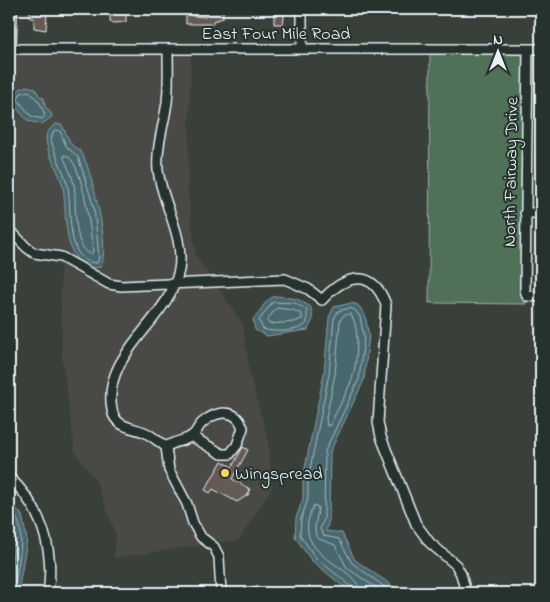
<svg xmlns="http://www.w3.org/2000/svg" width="550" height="602" viewBox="0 0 550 602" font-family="'Indie Flower',sans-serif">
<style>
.built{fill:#494a45}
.green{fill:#517058;stroke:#9cb0a8}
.water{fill:#48686e;stroke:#889fa5}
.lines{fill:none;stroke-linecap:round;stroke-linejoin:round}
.shore{stroke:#a8bac1;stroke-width:1}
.building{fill:#665a54;stroke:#e8f1f8}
.minor-casing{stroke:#e8f1f8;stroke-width:12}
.minor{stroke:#26332d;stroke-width:9}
.poi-dot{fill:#ffd166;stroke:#26332d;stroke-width:2}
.labels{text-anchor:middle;stroke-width:4;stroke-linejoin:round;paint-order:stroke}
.street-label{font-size:18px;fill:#e8f1f8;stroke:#26332d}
.poi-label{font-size:18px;fill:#e8f1f8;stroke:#26332d;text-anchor:start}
</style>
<rect width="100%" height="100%" fill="#393f39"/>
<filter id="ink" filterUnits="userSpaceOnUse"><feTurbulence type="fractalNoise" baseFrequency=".02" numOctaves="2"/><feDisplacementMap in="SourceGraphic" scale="10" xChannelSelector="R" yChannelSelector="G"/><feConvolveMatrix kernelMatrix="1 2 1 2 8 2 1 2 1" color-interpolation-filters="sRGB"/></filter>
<g filter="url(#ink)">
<path class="built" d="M9,54l182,1 -3,138 8,63 47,68 7,52 18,63 4,49 -33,52 -125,18 2,-23 -20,-54 -21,-29 -13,-94 -2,-98 -34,-5 -17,-16z"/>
<path class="green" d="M430,49h98l-2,255 -97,-1z"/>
<path class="water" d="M26,86l9,2 5,9 4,1 1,8 6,7 1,4 -10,7 -14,-3 -17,-19 4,-10z
M56,124l6,1c3,5 5,12 8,17 2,5 10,7 13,13 9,19 29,97 17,112 -39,9 -33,-58 -37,-80 -3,-16 -16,-31 -17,-48 0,-7 4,-11 10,-15z
M277,296l20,3 14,8 2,12 -5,11 -41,6 -12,-6 -2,-11c9,-8 12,-22 24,-23z
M351,303l7,2 7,10 4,21 -3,26 -2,18 -34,72 -1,68 -3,11 16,2 13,27 38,26 6,7h-48l-40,-33 -16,-23 1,-19 7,-19v-21l21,-105 5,-56 5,-10z
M12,504l10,11 5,25 -9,53h-9v-87z"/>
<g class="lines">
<path class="shore" d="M29,91l11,12 5,12 -3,4 -11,-3 -13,-16 2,-6z
M56,130l4,1 6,15 12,11 4,12 12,39 5,49 -2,6c-34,0 -24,-59 -30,-80 -4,-14 -12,-28 -16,-43l2,-7z
M65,155c18,3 26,80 28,97l-2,2c-20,-7 -14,-53 -17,-70 -2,-9 -7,-18 -10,-26z
M273,302l22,1 12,7v13c-8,9 -33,10 -44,6l-4,-8z
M277,308l16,2 9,4v5l-8,3 -25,2 -2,-3z
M350,314c11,10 7,51 2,65 -6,16 -15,31 -22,46l-3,1 -1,-8 9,-44 5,-53 3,-5z
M9,510c23,13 6,62 5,83
M9,518l6,22 -6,42
M354,593l-2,-6 -37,-30 -15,-22 1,-16 7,-20v-20l21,-105 5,-55 4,-8 12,-3 5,2 5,7 4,20 -5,42 -34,72 -1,68 -4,10 4,7 15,3 13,24 41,30
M360,593c-1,-30 -74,-34 -46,-88l4,2c0,11 -6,20 -1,31l18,7 12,23 37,25"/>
</g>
<path class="building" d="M30,9h15v4h2l-1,17 -12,-2v-10h-4z
M206,9l17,2v7l-10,3v3h-27v-14h6v6l14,1z
M274,9h10l1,2 -2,13h-9z
M114,12l12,1v9l-12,1 -4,-2v-7h4z
M243,447l5,3 -16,29 18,10 -2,6 -11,7 -24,-13 -3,4 -5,-3 17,-29 10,6z"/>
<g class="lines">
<g class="minor-casing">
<path id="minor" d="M9,49h532
M11,49l1,-40
M168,49c0,18 1,36 -1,53 -3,23 -11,45 -9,68 4,34 27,65 21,100 -11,53 -78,83 -67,140 3,17 19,17 32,22 7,3 15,10 22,15l3,23 18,34 6,19 8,14 13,10 5,10 2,36
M302,49v-40
M528,49l-3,241 2,6 14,1
M525,213h16
M9,229l17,18 8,6 27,4 48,27 12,2 164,-7 23,10 14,11c22,-24 50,-34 64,5l-8,117 3,15 35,87 14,19 26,22 5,9 5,19
M166,447c8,-6 19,-6 26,-11 4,-3 6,-9 10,-13 14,-12 34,-16 41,5l-6,17 -7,9h-8l-31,-18
M9,477c32,30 46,72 39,116
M254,593h1"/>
</g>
<use href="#minor" class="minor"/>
</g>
</g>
<circle class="poi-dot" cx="225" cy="473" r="5"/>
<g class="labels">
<g class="street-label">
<text x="276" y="39">East Four Mile Road</text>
<text transform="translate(510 172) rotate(-89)" y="6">North Fairway Drive</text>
</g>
<g class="poi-label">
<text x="235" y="479">Wingspread</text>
</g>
</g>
<rect width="550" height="602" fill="none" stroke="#26332d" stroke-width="30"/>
<rect x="15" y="15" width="520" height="572" fill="none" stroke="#e8f1f8" stroke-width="2" filter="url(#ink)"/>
<g transform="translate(498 52)" stroke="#26332d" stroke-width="4" paint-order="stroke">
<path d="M0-4L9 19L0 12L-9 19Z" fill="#e8f1f8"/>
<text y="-8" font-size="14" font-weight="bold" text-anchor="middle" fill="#e8f1f8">N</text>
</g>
</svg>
